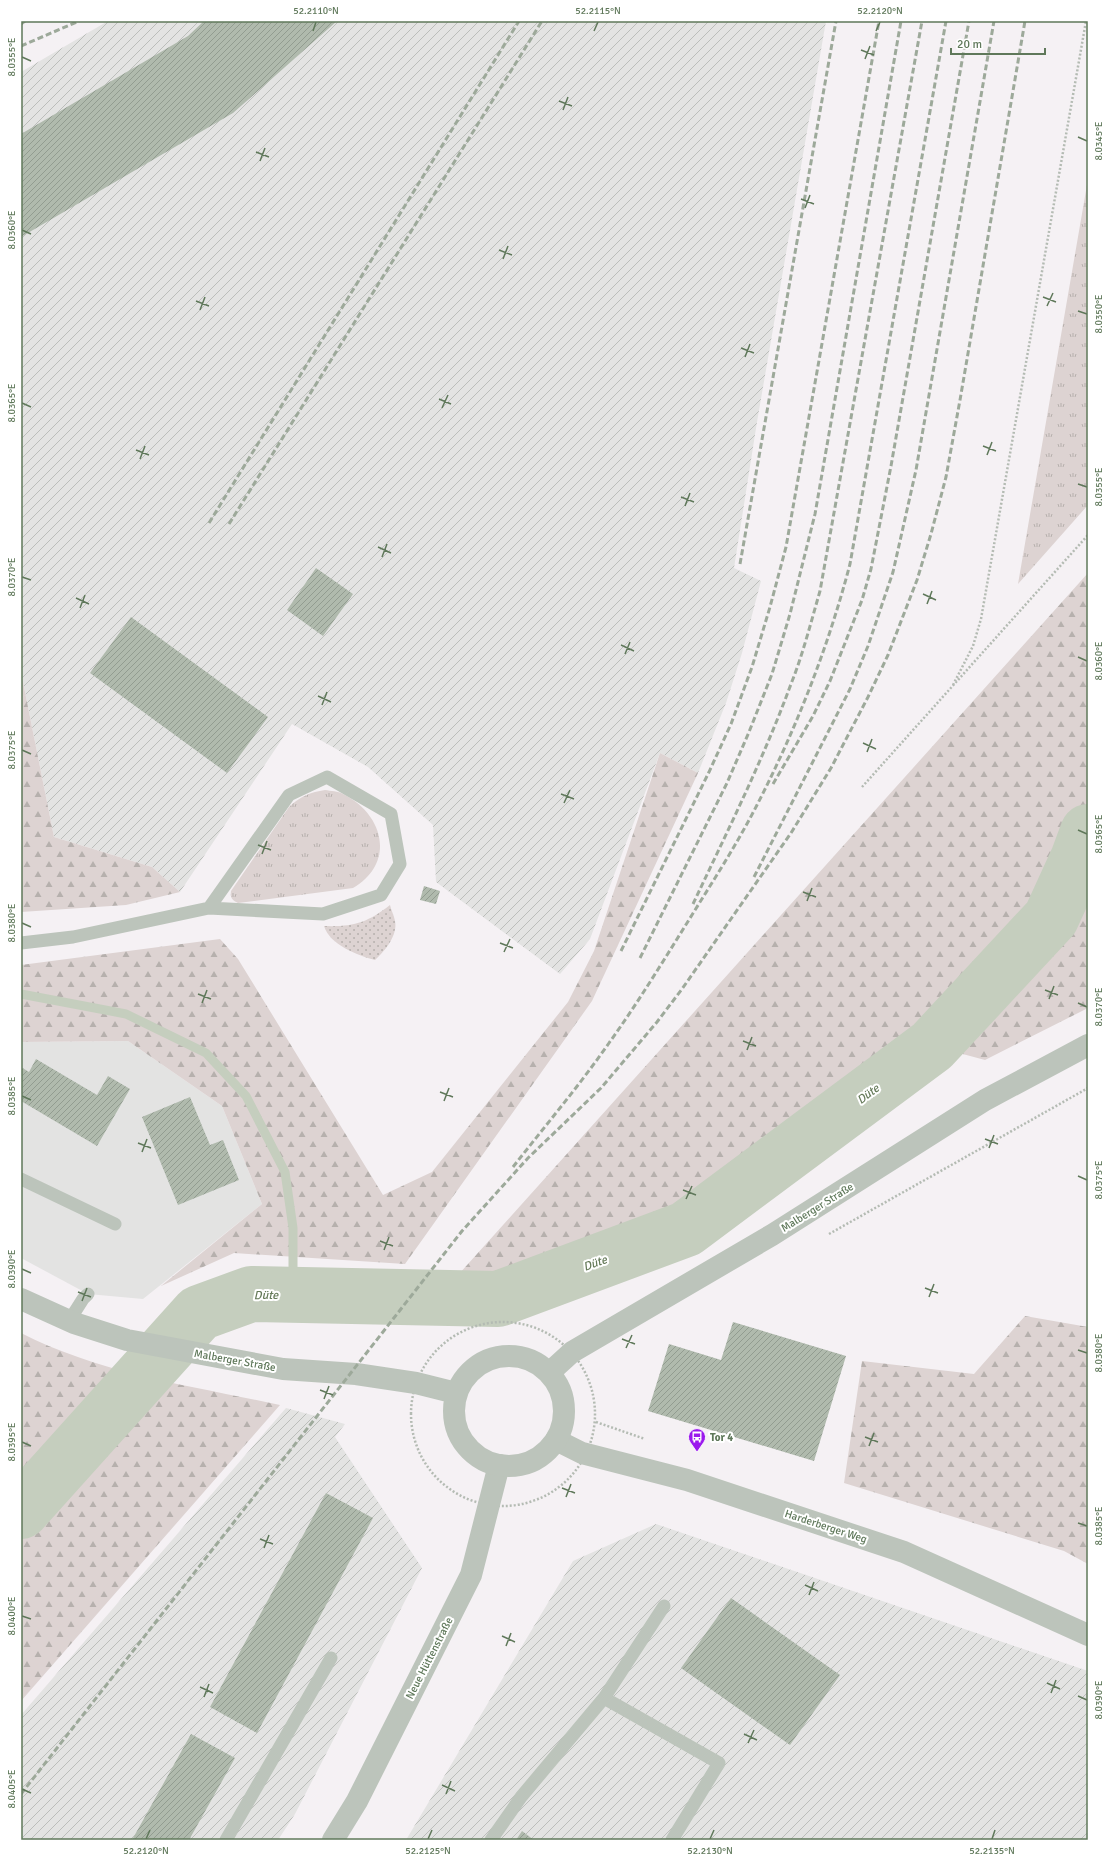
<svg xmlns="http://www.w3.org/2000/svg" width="1109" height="1861" viewBox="0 0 1109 1861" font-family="Signika,sans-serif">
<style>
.built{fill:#e3e3e2}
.industrial{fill:url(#industrial-furrows)}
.grass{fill:url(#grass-tufts)}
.forest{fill:url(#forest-firs)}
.garden{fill:url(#garden-dots)}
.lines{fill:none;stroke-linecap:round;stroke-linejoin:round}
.stream{stroke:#c5cebe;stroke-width:9}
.canal{stroke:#c5cebe;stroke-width:33}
.river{stroke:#c5cebe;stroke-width:56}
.building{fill:url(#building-hatch)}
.path{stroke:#b4bbb3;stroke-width:2.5;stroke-dasharray:2 2;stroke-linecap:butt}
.service{stroke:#bcc4bb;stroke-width:13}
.minor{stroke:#bcc4bb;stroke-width:22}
.tertiary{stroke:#bcc4bb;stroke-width:22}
.rail{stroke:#9da99a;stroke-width:3;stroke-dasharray:6 3;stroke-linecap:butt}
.ticks{fill:none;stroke:#5f785a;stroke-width:1.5}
.labels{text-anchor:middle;stroke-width:4;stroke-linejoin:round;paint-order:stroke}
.street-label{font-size:11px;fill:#5f785a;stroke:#fff}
.poi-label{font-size:11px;font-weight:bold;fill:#5f785a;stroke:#fff;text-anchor:start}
.water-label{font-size:12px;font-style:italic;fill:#657a59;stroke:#fff}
.neatline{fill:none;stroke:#5f785a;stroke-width:1.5}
.ticks-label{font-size:10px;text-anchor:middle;fill:#5f785a}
</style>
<defs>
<pattern id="industrial-furrows" width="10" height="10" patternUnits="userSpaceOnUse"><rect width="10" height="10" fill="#e3e3e2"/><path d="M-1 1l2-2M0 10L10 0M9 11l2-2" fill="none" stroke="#bbbdba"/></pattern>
<pattern id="grass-tufts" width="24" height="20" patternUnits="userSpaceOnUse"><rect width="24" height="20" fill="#ddd3d2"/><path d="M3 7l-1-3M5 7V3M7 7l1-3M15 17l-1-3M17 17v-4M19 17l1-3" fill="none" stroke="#b6b0ad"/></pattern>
<pattern id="forest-firs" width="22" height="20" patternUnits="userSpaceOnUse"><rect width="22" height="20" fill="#ddd3d2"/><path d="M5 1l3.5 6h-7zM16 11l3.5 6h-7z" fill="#b6b0ad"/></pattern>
<pattern id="garden-dots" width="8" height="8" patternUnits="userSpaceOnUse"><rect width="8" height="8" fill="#ddd3d2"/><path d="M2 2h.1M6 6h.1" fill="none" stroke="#b6b0ad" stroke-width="1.8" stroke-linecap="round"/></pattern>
<pattern id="building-hatch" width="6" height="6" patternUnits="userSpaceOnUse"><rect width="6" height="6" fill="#b0baad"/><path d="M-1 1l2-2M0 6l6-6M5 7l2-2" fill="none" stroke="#929c90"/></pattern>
</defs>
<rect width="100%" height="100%" fill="#f5f1f4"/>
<path class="built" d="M128,1041l94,65 40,98 -119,95 -55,-5 -67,-36v-216z"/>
<path class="industrial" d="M108,21h718l-69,401 -23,146 27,13 -19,72 -16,50 -28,70 -38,-20 -70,186 -30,35 -124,-92 -3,-57 -65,-58 -76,-43 -112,168 -28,-25 -98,-30 -33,-165v-600z
M286,1408l59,16 -10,13 87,131 -127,246 -17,26h-257v-125z
M656,1524l432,147v169h-682l167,-279z"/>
<path class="grass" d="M1088,179v326l-70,79z
M325,790c6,1 13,1 18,4 41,20 53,69 10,94l-115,15c-6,-3 -8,-5 -7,-12l58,-84c10,-10 22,-15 36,-17z"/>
<path class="forest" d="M1088,573v435l-103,52 -78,-21 -231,175 -152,59 -65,1z
M21,672l33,165 98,30 28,25 -54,13 -105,7z
M660,753l38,20 -106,228 -187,263 -171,-11 -73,33 101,-82 -40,-98 -94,-65 -107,1v-77l199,-26 18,20 145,236 49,-23 136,-170 26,-51z
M1025,1316l63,11v237l-24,-13 -220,-68 18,-122 112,13z
M21,1333c80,41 172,53 259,72l-259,296z"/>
<path class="garden" d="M390,905c1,5 4,10 5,16 3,14 -10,30 -20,39 -18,-5 -45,-15 -51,-34 29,1 43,-3 66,-21z"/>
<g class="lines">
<path class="stream" d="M21,994l105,20 80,39 40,43 39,76 8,56v66"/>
<path class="canal" d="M1078,859l10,-6"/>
<path class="river" d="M21,1511l178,-198 52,-19 247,5 188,-70 246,-183 119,-128 27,-59 10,-27"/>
</g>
<path class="building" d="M204,21h133l-104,92 -212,124v-103l167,-98z
M316,568l37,26 -30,42 -36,-26z
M131,617l137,100 -41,56 -137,-100z
M424,886l16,5 -4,13 -16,-4z
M36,1059l61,36 11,-19 22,13 -33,57 -76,-45v-34l8,5z
M190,1097l20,48 13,-5 16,40 -61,25 -36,-88z
M733,1322l113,34 -32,105 -166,-50 21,-67 52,16z
M326,1493l47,25 -116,215 -47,-26z
M731,1598l109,77 -50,70 -109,-77z
M191,1734l44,24 -46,82h-57z
M522,1831l12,9h-18z"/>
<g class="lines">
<path class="path" d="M953,685l20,-39 8,-27 105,-598
M862,787l226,-252
M829,1234l259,-146
M411 1414a92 92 0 1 1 184 0a92 92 0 1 1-184 0Z
M596,1422l49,17"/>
<path class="service" d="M327,777l64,37 9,50 -19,31 -58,19 -114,-6 80,-113z
M21,943l52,-6 136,-29
M21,1179l94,45
M69,1321l14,-22 5,-5
M664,1606l-60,92 115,65 -47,77
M226,1840l105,-182
M491,1840l30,-43 83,-99"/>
<path class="minor" d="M556,1440l26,13 105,27 217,72 184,83
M333,1840l24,-39 114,-226 28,-110"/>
<path class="tertiary" d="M21,1299l53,24 53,17 156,29 73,5 60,9 40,10
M454 1411a55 55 0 1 1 110 0a55 55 0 1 1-110 0Z
M549,1373l23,-21 200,-117 213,-135 103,-55"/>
<path class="rail" d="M21,24l4,-3
M21,46l58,-25
M209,523l310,-502
M229,524l313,-503
M740,564l96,-543
M773,784l40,-68 17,-35 32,-81 9,-31 20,-103 78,-445
M754,877l96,-188 18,-43 25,-74 23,-102 78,-449
M693,904c34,-72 70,-144 98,-220 12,-30 20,-62 29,-93l102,-570
M621,951l88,-179 22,-48 21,-57 18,-60 16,-60 93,-526
M640,958l87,-175 22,-51 23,-58 18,-60 25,-100 86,-493
M513,1167c32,-41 66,-81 96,-124 28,-39 53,-80 78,-120 24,-39 49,-77 70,-118 39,-76 71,-157 93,-241l96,-543
M21,1794l441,-563 66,-73 73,-70 56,-66 25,-33 109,-156 40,-65 37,-71 20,-42 29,-75 14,-46 15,-57 14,-77 65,-379"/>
</g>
<path class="ticks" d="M313,31l3,-9M594,31l4,-9M876,31l4,-9M861,50l13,5M22,57l9,4M865,59l5,-13M559,101l13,5M563,110l5,-13M1078,137l9,4M256,152l13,5M260,161l5,-13M801,199l13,5M805,208l5,-13M22,230l9,4M499,250l13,5M503,259l5,-13M1043,297l13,5M196,301l13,5M1047,306l6,-13M200,310l5,-13M1078,311l9,3M741,348l13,5M745,357l5,-13M439,399l12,5M22,403l9,4M442,408l6,-13M983,446l13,5M136,450l13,5M987,455l5,-13M140,459l5,-13M1078,484l9,3M681,497l13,5M685,506l5,-13M378,547l13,6M382,557l5,-13M22,577l9,3M923,594l13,6M76,598l13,6M927,604l5,-13M80,608l5,-13M621,645l13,6M625,654l5,-12M1078,657l9,4M318,696l13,6M322,705l5,-13M863,743l13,6M22,750l9,4M867,752l5,-13M561,794l13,5M564,803l6,-13M1078,830l9,4M258,845l13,5M262,854l5,-13M803,892l13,5M807,901l5,-13M22,923l9,4M500,943l13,5M504,952l6,-13M1045,990l13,5M198,994l13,5M1049,999l5,-13M202,1003l5,-13M1078,1003l9,4M743,1041l13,5M747,1050l5,-13M440,1092l13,5M22,1096l9,4M444,1101l5,-13M985,1139l13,5M138,1143l13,5M989,1148l5,-13M142,1152l5,-13M1078,1176l9,4M683,1190l13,5M686,1199l6,-13M380,1241l13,5M384,1250l5,-13M22,1269l9,4M925,1288l13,5M78,1292l13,5M929,1297l5,-13M82,1301l5,-13M622,1339l13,5M626,1348l6,-13M1078,1350l9,3M320,1390l13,5M324,1399l5,-13M865,1437l13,5M22,1442l9,4M869,1446l5,-13M562,1488l13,5M566,1497l5,-13M1078,1523l9,3M260,1539l13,5M264,1548l5,-13M805,1585l13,6M809,1595l5,-13M22,1616l9,3M502,1636l13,6M506,1646l5,-13M1047,1683l13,6M200,1687l13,6M1051,1693l5,-13M1078,1696l9,4M204,1697l5,-13M744,1734l13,6M748,1743l6,-13M442,1785l13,6M22,1789l9,4M446,1794l5,-13M146,1839l4,-9M428,1839l4,-9M710,1839l4,-9M992,1839l3,-9"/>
<defs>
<g id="bus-pin" transform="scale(0.9)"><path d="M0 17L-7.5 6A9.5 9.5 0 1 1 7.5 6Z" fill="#9b19ed" stroke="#fff"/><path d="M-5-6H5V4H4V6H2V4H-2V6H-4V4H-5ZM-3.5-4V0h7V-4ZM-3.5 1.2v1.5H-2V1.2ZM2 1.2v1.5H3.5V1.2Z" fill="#fff"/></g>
</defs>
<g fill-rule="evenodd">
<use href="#bus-pin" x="697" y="1437"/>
</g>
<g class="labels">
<g class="street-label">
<text transform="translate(817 1207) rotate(-32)" y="4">Malberger Straße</text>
<text transform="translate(235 1360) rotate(10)" y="4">Malberger Straße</text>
<text transform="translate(826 1526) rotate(18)" y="4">Harderberger Weg</text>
<text transform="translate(429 1658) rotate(-63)" y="4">Neue Hüttenstraße</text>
</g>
<g class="poi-label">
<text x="710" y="1441">Tor 4</text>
</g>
<g class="water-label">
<text transform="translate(868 1094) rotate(-37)" y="4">Düte</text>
<text transform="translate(595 1263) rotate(-20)" y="4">Düte</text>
<text transform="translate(266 1295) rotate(-1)" y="4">Düte</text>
</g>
</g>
<rect width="1109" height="1861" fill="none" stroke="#ffffff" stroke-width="44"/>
<path d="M951 48v6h94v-6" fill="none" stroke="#5f785a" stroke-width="2"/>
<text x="957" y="48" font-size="12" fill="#5f785a" stroke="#ffffff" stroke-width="3" paint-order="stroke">20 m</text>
<rect x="22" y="22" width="1065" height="1817" class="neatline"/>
<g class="ticks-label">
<text x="316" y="14">52.2110°N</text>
<text x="598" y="14">52.2115°N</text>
<text x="880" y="14">52.2120°N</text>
<text transform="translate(11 57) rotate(-90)" y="4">8.0355°E</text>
<text transform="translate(1098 141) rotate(-90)" y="4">8.0345°E</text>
<text transform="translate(11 230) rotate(-90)" y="4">8.0360°E</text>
<text transform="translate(1098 314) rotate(-90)" y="4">8.0350°E</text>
<text transform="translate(11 403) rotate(-90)" y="4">8.0365°E</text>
<text transform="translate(1098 487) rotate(-90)" y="4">8.0355°E</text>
<text transform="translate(11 577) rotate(-90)" y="4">8.0370°E</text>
<text transform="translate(1098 661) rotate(-90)" y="4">8.0360°E</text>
<text transform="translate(11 750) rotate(-90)" y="4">8.0375°E</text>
<text transform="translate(1098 834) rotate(-90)" y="4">8.0365°E</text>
<text transform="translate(11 923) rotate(-90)" y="4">8.0380°E</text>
<text transform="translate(1098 1007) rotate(-90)" y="4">8.0370°E</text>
<text transform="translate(11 1096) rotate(-90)" y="4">8.0385°E</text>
<text transform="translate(1098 1180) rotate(-90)" y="4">8.0375°E</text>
<text transform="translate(11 1269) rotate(-90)" y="4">8.0390°E</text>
<text transform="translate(1098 1353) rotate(-90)" y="4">8.0380°E</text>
<text transform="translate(11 1442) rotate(-90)" y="4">8.0395°E</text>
<text transform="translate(1098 1526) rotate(-90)" y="4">8.0385°E</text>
<text transform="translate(11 1616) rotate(-90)" y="4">8.0400°E</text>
<text transform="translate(1098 1700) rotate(-90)" y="4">8.0390°E</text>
<text transform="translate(11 1789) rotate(-90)" y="4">8.0405°E</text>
<text x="146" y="1854">52.2120°N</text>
<text x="428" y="1854">52.2125°N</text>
<text x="710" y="1854">52.2130°N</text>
<text x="992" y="1854">52.2135°N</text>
</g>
</svg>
